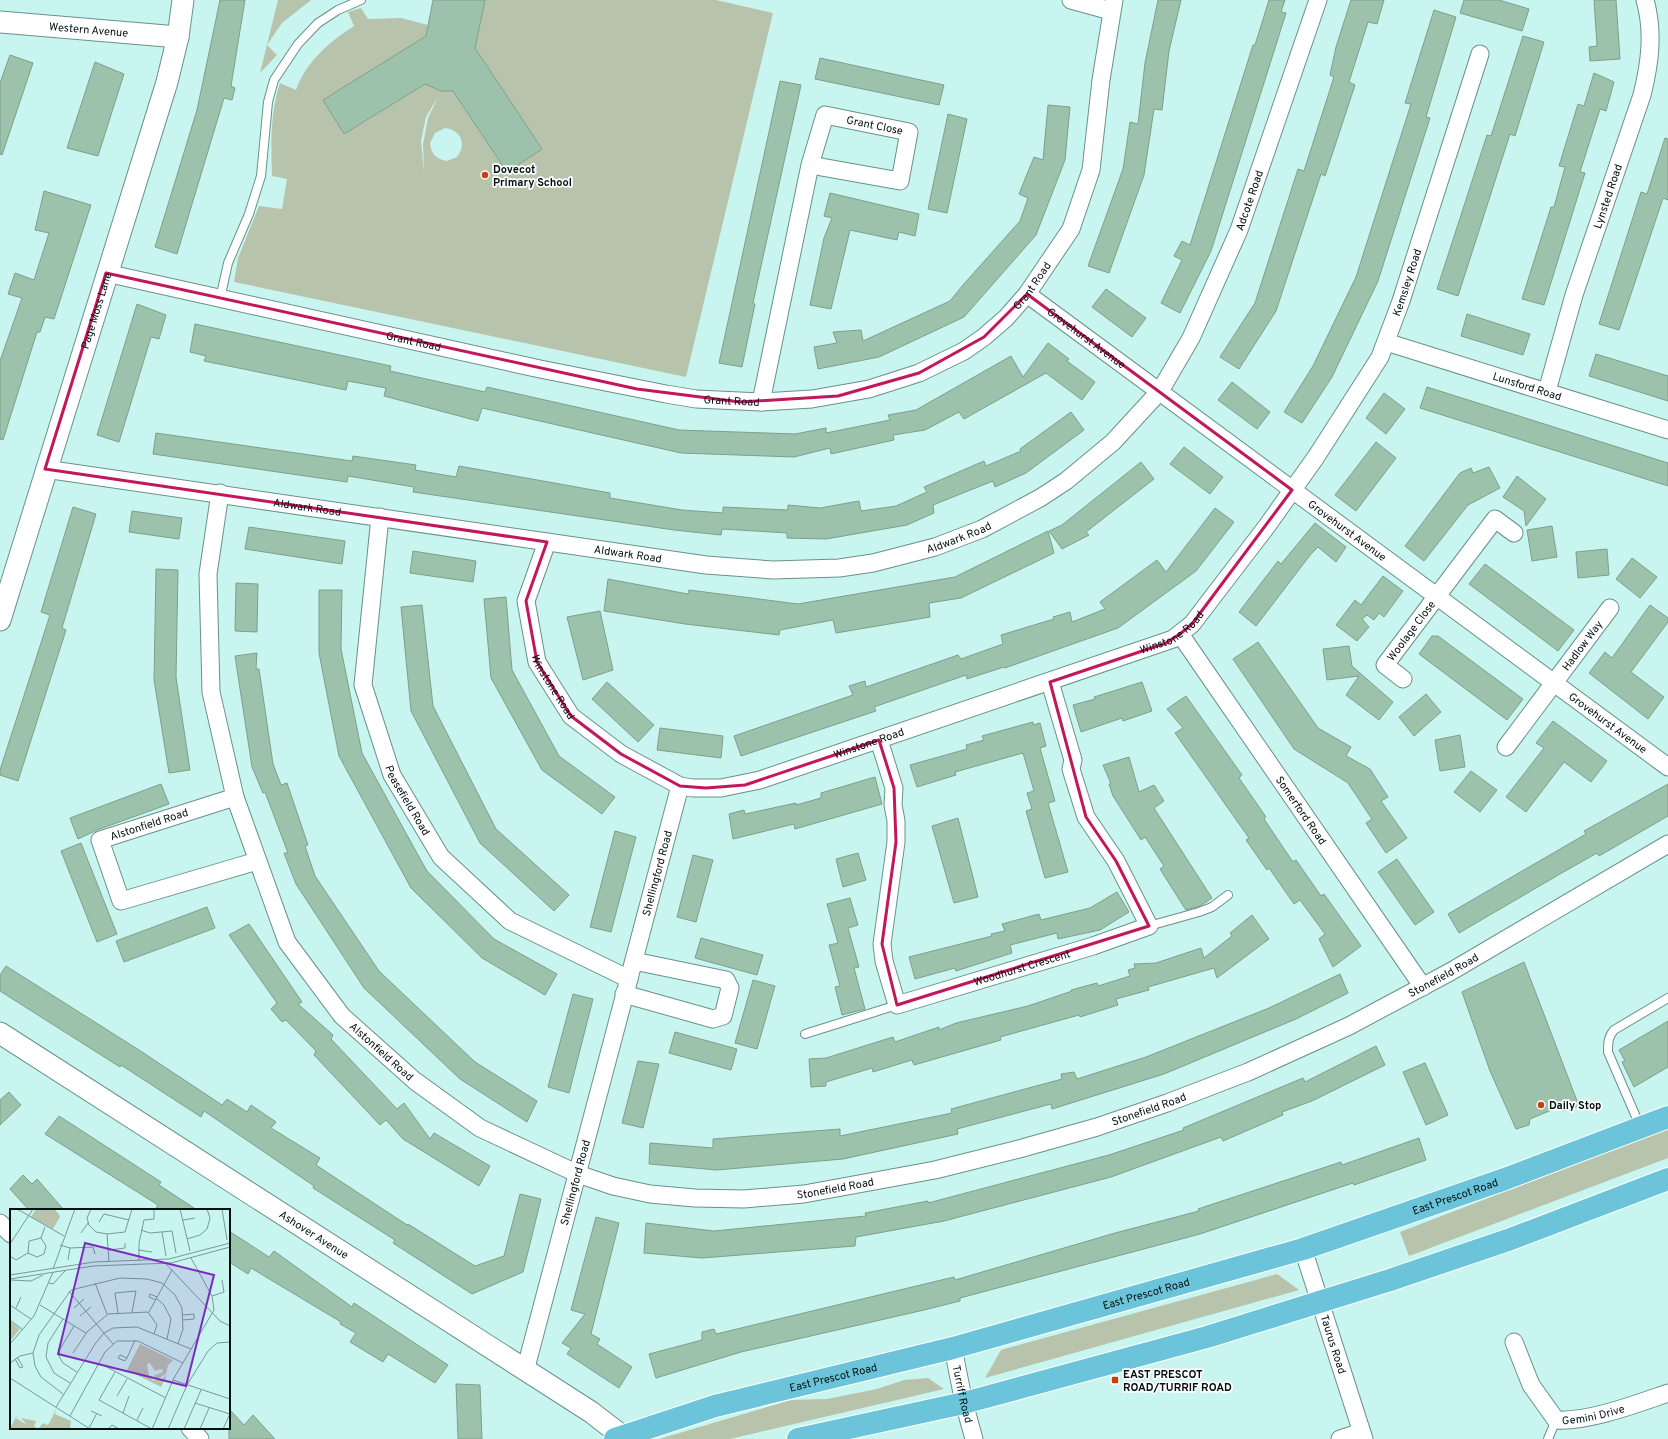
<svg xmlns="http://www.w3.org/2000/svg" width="1668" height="1439" viewBox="0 0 1668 1439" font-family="Overpass,sans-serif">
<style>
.green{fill:#b8c3ac;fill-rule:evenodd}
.building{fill:#9cc2ab;stroke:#7f9f8b}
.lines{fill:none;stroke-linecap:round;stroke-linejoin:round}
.service-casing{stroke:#68918d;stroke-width:10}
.minor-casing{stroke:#68918d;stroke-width:19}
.tertiary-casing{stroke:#68918d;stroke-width:23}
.trunk-casing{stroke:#fff;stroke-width:24}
.service{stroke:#fff;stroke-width:8}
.minor{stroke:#fff;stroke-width:17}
.tertiary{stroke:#fff;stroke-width:21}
.trunk{stroke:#6cc4da;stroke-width:22}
.marked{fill:none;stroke:#c2185b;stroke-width:3;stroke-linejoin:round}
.poi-dot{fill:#c8410a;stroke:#fff;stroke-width:1.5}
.labels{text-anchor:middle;stroke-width:3.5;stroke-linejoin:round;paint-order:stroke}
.street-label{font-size:11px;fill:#02100f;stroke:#fff}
.poi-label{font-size:11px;font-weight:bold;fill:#02100f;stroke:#fff;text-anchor:start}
.inset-road{fill:none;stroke:#799996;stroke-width:1}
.view{fill:#7b2cbf;fill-opacity:0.15;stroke:#7b2cbf;stroke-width:2}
.inset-edge{fill:none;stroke:#02100f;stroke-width:2}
</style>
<rect width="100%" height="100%" fill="#c9f5f0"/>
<path class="green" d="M278,0h33l-29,23 -15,22 10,10 -17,18z
M479,0h237l57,13 -87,364 -452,-95 4,-24 21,-52 23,3 5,-30 -15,-3c-1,-32 -2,-62 8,-93l16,7c10,-28 34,-49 58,-64l-6,-14 13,-4 7,11 33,-1 27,7 -2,11 -103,64 21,34 81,-50 28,7 54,81 35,-23 -67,-101zM438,97l-10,21 -5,26 1,29 -3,-32 5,-24zM445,128c16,2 22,16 12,29l-10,4c-11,-2 -16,-7 -17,-18l5,-10z
M1668,1129v29l-259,98 -9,-24z
M1277,1274l22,16 -314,88 16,-28z
M928,1378l16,11 -214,50h-71l132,-39 36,-1 50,-10 27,-9z"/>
<path class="building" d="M220,0h25l-14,86 4,2 -3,12 -8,-2 -47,156 -22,-7 42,-137z
M433,0h52l-10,48 67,101 -35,23 -54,-81h-12l-16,-7 -81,50 -21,-34 103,-64z
M1158,0h23l-12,51 -7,59 -8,-1 -10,66 -35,98 -21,-7 35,-97 7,-47 8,2 7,-61z
M1269,0h16l-4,12 5,1 -75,238 -31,62 -19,-10 21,-43 -8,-4 8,-15 8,4 63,-200h2z
M1351,0h33l-7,24 -9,-2 -19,60 6,3 -30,91 -4,-2 -45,137 -37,58 -19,-12 35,-54 43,-134 6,2 30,-94 -4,-2 6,-28z
M1464,0h35l30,9 -7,22 -62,-18z
M1594,0h22l4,59 -30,2 -1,-14 8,-1z
M1434,10l22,7 -30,100 4,1 -52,163 -46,96 -30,46 -18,-11 29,-46 43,-89 55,-173 -6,-1z
M1523,36l21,6 -29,94 -5,-2 -52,162 -21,-7 50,-154 4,1z
M10,55l23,8 -31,92 -2,-1v-71z
M820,58l124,27 -5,20 -124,-26z
M95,62l29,12 -26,82 -31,-8z
M1594,73l20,9 -8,29 -6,-2 -20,63 5,1 -41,132 -22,-6 29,-92h3l11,-40 -6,-1 19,-62 6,2z
M780,81l21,4 -40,181 -8,37 2,1 -13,63 -23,-4z
M1048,105l22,2 -5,53 -29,75 -72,82 -85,40 -61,12 -4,-22 23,-4 -4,-11 28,-2 2,11 87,-40 13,-16 57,-64 8,-23 -9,-4 6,-15 9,-22 9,3z
M948,114l19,5 -20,94 -19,-4z
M1665,138l3,1v61l-5,-2 -44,132 -20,-6 42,-132 6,2z
M44,191l47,14 -37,114 -9,-2 -5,15h-3l-34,108 -3,-1v-78l22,-63 -14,-4 7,-21 19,7 15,-47 -14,-3z
M830,193l89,21 -4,22 -16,-4 -2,8 -47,-10 -19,79 -21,-4 14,-67 8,-20 -8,-2z
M1106,289l40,29 -14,19 -40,-30z
M137,304l29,11 -7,24 -8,-2 -32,105 -22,-7z
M1467,314l63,20 -7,21 -62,-19z
M195,324l196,42 -1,5 95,21 2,-5 192,43 116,4 31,-6v5l64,-13 -2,-5 28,-5 95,-54 12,21 25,-34 21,16 -2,2 28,21 -13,18 -36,-27 -82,46 -5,-7 -34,18 -32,5 1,5 -63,14 -1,-6 -36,9 -113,-4 -199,-45 -4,13 -94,-25 2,-8 -38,-7 -2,9 -142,-29 2,-5 -16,-4z
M1596,354l72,22v25l-79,-25z
M1232,382l38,30 -13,17 -39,-29z
M1427,387l241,76v23l-248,-78z
M1384,393l21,16 -19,25 -20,-16z
M1071,412l13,18 -58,43 -31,14 -2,-6 -60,24 1,8 -27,12 -81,14 -39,-1v-5l-65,-4 -1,6 -47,-5 -261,-38 1,-5 -66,-11 -1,6 -194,-28 3,-21 196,28 1,-5 63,9 -1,5 41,7 3,-11 151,27v5l72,12 41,3v-6l65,3v-5l32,3 39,-7 2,10 35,-5 31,-14 -3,-5 60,-26 2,5 35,-15 -1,-2z
M1376,442l20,16 -40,53 -21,-16z
M1184,447l39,30 -13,17 -40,-30z
M1141,462l13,17 -68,53 3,3 -27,14 -13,-18 13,-6z
M1489,467l11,21 -32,17 -44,56 -19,-15 55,-73 11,-5 2,5z
M1517,476l29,23 -20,27 -2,-15 -21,-14z
M73,507l23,7 -34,114 4,2 -48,151 -18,-6v-5l50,-155 -9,-3z
M1215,508l19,14 -38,49 -78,57 -113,40 -1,-1 -37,12 -1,-4 -92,32 2,4 -135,45 -7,-20 119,-41 -4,-9 16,-5 1,6 92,-32 3,4 42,-15 -2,-9 53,-16 -1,-2 17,-5 2,10 33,-13 -5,-7 57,-42 9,12z
M132,511l50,7 -3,21 -50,-7z
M1315,523l31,24 -10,15 -18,-15 -7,7 -55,72 -17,-14 39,-51 3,3z
M1552,526l5,31 -25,4 -5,-31z
M249,527l96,14 -3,23 -97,-15z
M1048,531l6,22 -93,45 -32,5 1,14 -94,16 -3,-13 -53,10 -1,5 -94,-11 -81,-13 4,-32 80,15 1,-4 109,14 157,-27z
M1607,549l2,26 -31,3 -2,-26z
M413,551l63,10 -3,21 -63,-9z
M1632,558l25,19 -17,21 -24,-19z
M1485,564l89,66 -16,21 -89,-67z
M156,569l22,1 -2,107 14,93 -21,3 -15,-93z
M1383,576l20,15 -19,26 -5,-4 -5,7 -7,-5 -5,4 7,8 -12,14 -21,-16 19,-25 6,5z
M236,583l22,1 -1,48 -22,-1z
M319,590h23l-1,59 21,104 56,102 9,16 67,68 63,35 -12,21 -63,-37 -71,-70 -72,-132 -20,-103z
M506,597l6,73 47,86 56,41 -13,17 -60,-44 -51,-92 -7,-79z
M422,605l11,101 63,123 73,66 -15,16 -74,-68 -69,-132 -10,-104z
M1650,605l18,13v4l-37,50 33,25 -16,22 -59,-46 16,-21 7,6z
M600,611l13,59 -30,10 -16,-63z
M1432,636h6l85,63 -16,21 -88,-66z
M1258,642l60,86 33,19 -5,9 24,13 18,28 -7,4 26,37 -21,15 -20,-30 6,-4 -24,-36 -54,-34 -61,-90z
M1349,646l3,20 41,36 -14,18 -33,-25 13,-19 -32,4 -4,-31z
M257,653l-1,16h3l14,95 8,21 6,-2 21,62 -3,1 10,30 64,95 96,91 62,39 -10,21 -67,-43 -96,-91 -68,-104 -12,-31h4l-23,-61 -2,1 -11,-26 -17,-111z
M607,682l47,43 -16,17 -46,-43z
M1142,682l10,29 -29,10 -1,-3 -41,14 -8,-27 22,-6 -1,-2z
M1426,694l15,18 -27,24 -15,-19z
M1186,696l56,79 -3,3 27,39 -2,2 29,43 3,-2 25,36 3,-2 37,52 -28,21 -14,-28 6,-5 -25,-34 -6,4 -25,-36 -2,2 -21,-30 3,-2 -74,-105 8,-5 -16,-19z
M1553,721l54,40 -16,21 -27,-20 -38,50 -20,-15 38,-49 -8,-5z
M1033,722v3l7,-2 6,23 -6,2 15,53 -7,2 20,69 -23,6 -19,-67 6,-2 -5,-16 7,-2 -11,-38 -68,19 1,3 -39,12 -7,-22 57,-16 -1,-4 18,-5 -2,-4z
M660,728l63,8 -2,22 -64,-8z
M1460,735l5,32 -25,4 -5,-31z
M1129,757l10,35 15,-7 10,16 -10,7 58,90 -12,8 -14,4 -4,-6 -22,-35 4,-3 -19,-29 -4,3 -28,-44 -4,-12h2l-8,-19z
M1471,771l26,19 -17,22 -26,-20z
M875,777l7,27 -87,25 -1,-5 -61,15 -4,-25 15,-4 1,4 51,-11v2l25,-7v-5z
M161,784l8,20 -72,26 -19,9 -8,-21z
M1668,784v32l-69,40 -2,-3 -37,21 -101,59 -11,-19 138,-80 -2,-3z
M958,818l20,79 -24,6 -22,-77z
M615,831l21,6 -25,95 -21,-5z
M81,843l36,91 -20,8 -36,-91z
M858,853l8,27 -23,7 -7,-28z
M693,855l20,5 -17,62 -19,-5z
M1397,859l37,53 -19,13 -37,-53z
M1117,892l12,20 -29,18 -42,9 -1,-6 -47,12 2,8 -56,18 -1,-3 -40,11 -6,-22 83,-21 -1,-2 14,-3 -3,-7 37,-10 2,6 49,-12z
M850,898l8,27 -10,3 11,39 -5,1 11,41 -23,6 -7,-28 5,-1 -11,-41 9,-2 -11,-39z
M207,907l8,21 -91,34 -8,-21z
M1252,915l17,24 -52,39 -3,-10 -66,19 1,3 -33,9 2,6 -38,12 -1,-2 -79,22 1,3 -87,25 -2,-5 -39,12 -1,-4 -46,14v4l-15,1 -2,-28 17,-1 67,-21 2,5 44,-15v3l17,-7 72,-17 44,-15 -1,-1 26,-7 1,3 32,-10 -2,-6 7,-2 -1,-4 22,-1 45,-15 3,10 28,-22 -2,-3z
M249,924l53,78 -4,2 35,31 -2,4 66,70 7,-6 26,36 4,-6 56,33 -11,20 -76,-47 -17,-19 -6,5 -66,-70 2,-4 -30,-31 -4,2 -11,-13 6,-6 -48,-68z
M701,938l62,17 -6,20 -62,-17z
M1524,962l55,144 -15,5 -5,-4 -29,12 -1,6 -13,4 -26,-58 -28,-79z
M6,966l130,82 86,57 5,-6 20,13 4,-7 25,17 -5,6 49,30 -4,7 91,60 1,-1 67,42 29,-10 16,-62 21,5 -18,73 -51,22 -79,-51 2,-3 -82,-52 1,-2 -110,-75 -3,6 -80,-52 -1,2 -120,-76v-16z
M1340,974l8,19 -52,26 -132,55 -112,35 -1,-5 -94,25 1,5 -115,25 -126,11 -68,-6 1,-21 63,5v-9l127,-10v7l112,-23 -1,-4 111,-30 -1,-5 13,-2 3,7 69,-22 123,-49z
M753,980l22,6 -18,63 -22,-6z
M573,994l20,5 -24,94 -21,-6z
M1668,1021v46l-34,20 -12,-25 3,-1 -6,-11z
M675,1032l62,17 -6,21 -62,-17z
M1376,1046l9,19 -73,36 -30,11 1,3 -60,26 -2,-4 -110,40 -167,44 -88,16 -1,9 -153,12 -58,-5 2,-30 68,8 152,-15 -1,-3 63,-12v2l181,-48 75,-25 -1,-2 120,-50 2,4z
M638,1061l21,3 -16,64 -21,-5z
M1425,1063l23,52 -22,10 -23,-53z
M9,1092l12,13 -21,20v-25z
M59,1116l102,66 -2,3 38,25h-42l3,-5 -113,-71z
M1419,1138l7,22 -72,25 -1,-2 -153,51 -240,64v3l-36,9 -183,42 -85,26 -7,-24 53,-14v-8l12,-3 2,5 238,-57 1,3 160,-47 84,-22 -1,-2 18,-6 125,-41 1,3z
M23,1175l9,9 5,-5 27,31h-35l-19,-21z
M596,1217l23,6 -28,111 9,5 -3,5 35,23 -13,21 -52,-34 4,-6 -9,-5 23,-29 -14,-4z
M229,1231l40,26 5,-6 78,56 2,-4 94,62 -13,18 -47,-29 -5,8 -33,-20 6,-9 -16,-9 1,-2 -90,-54 -3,6 -19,-12z
M456,1384l24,1 2,54h-24z
M229,1409l15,16 9,-10 22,24h-46z"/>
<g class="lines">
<g class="service-casing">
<path id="service" d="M220,299l8,-36 21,-49 12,-38 7,-74 6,-22 24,-36 20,-21 20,-13 23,-10
M1149,926l50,-14 13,-5 16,-12
M805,1034l92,-29
M1640,1126l-32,-74c0,-9 0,-15 6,-22l54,-32
M1548,1439l8,-19"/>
</g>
<g class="minor-casing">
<g id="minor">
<path d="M1071,0l40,11"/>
<path id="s1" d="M106,273l434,96 126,25 30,5 65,3 51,-3 57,-10 50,-16 45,-22 20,-14 22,-19 21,-24 44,-65 20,-59 10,-90 13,-80"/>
<path id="s2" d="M1027,294l641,473"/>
<path id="s3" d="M1386,342l282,88"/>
<path id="s4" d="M1547,391l27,-96 68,-200c8,-32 12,-63 3,-95"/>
<path id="s5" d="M761,402l49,-237 15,-50 84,17 -9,49 -90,-16"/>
<path id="s6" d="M45,469l661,96 67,5 66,-2 34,-5 62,-16 47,-18 58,-31 26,-17 47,-39 47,-51 31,-53 48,-108 79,-230"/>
<path id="s7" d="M220,493l-12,81 3,118 24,105 52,145 55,74 73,65 65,47 98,46 35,12 37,8 45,4 49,1 60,-5 131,-24 84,-21 78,-22 70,-24 81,-31 101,-46 101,-54 218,-128"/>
<path id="s8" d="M380,517l-17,168 29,90 49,82 69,64 119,58"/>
<path id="s9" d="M547,542l-21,59 11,61 34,54 50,38 59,32 12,2h29l39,-8 413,-141 19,-15 75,-98 49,-69 64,-100 21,-56 79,-247"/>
<path id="s10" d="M1180,634l243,353"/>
<path id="s11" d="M1403,679l-18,-14 110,-146 19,14"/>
<path id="s12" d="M879,740l15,48 -1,17 3,16v21l-14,102 2,17 13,44 196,-59 56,-20 -33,-65 -30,-44 -15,-48 2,-9 -23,-78"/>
<path id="s13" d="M1506,747l104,-139"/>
<path d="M235,797l-135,43 21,61 136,-40"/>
<path d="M624,994l89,25 10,-3 7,-28 -4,-8 -92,-19"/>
<path d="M0,1223l11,11"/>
<path id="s14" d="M1303,1249l61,190"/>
<path id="s15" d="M1514,1342l17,43 25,35c33,2 80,-16 112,-27"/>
<path id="s16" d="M953,1348l11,55 10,36"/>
<path id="s17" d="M525,1371l155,-585"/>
<path d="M190,1428l10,11"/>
<path d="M1340,1439l21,-7"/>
</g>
</g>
<g class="tertiary-casing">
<g id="tertiary">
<path id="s18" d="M0,22l178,15"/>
<path id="s19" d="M0,620l167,-538 11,-45 5,-37"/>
<path id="s20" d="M0,1033l591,379 35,27"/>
</g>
</g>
<g class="trunk-casing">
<g id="trunk">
<path id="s21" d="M615,1439l100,-33 238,-58 350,-99 202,-70 163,-62"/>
<path d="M798,1439l166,-36 243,-66 183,-57 118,-40 160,-61"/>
</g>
</g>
<use href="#service" class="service"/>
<use href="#minor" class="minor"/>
<use href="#tertiary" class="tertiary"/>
<use href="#trunk" class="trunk"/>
</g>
<path class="marked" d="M106,273l531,116 103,13 98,-6 81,-23 65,-36 43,-43 265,196 -100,134 -12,10 -14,9 -116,39 36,135 30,44 33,65 -252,79 -15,-61 14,-102 -2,-54 -15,-48 -134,45 -39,3 -26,-2 -59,-32 -50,-38 -34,-54 -11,-61 21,-59 -502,-73z"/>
<g class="poi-dot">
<circle cx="485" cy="175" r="4"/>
<circle cx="1541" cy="1105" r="4"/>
<rect x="1111" y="1376" width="8" height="8" rx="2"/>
</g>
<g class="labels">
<g class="street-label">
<text dy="4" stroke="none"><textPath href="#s18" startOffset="89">Western Avenue</textPath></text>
<text dy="4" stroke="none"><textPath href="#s5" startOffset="345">Grant Close</textPath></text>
<text dy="4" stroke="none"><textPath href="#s4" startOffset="204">Lynsted Road</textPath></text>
<text dy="4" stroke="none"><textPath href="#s6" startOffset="1388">Adcote Road</textPath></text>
<text dy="4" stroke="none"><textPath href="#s9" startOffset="1266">Kemsley Road</textPath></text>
<text dy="4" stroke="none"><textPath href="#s1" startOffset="975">Grant Road</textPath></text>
<text dy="4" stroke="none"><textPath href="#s19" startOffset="324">Page Moss Lane</textPath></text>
<text dy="4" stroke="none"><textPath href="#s2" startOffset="74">Grovehurst Avenue</textPath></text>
<text dy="4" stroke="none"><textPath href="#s1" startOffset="315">Grant Road</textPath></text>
<text dy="4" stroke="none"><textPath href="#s3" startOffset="148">Lunsford Road</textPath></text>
<text dy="4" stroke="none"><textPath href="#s1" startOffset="639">Grant Road</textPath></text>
<text dy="4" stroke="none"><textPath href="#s6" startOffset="265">Aldwark Road</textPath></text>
<text dy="4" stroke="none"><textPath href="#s2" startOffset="398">Grovehurst Avenue</textPath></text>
<text dy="4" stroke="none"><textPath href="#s6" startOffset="925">Aldwark Road</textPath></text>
<text dy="4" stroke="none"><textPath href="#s6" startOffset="589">Aldwark Road</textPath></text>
<text dy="4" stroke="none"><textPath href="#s11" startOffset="66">Woolage Close</textPath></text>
<text dy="4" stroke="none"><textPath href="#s9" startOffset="838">Winstone Road</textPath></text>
<text dy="4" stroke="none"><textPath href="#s13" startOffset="127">Hadlow Way</textPath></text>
<text dy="4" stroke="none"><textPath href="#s9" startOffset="154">Winstone Road</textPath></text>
<text dy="4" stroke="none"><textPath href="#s2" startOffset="722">Grovehurst Avenue</textPath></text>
<text dy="4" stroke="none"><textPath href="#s9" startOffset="514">Winstone Road</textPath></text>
<text dy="4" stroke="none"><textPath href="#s8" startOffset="293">Peasefield Road</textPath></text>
<text dy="4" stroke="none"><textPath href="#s10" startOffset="214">Somerford Road</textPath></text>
<text transform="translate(149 824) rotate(-18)" y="4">Alstonfield Road</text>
<text dy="4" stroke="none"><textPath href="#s17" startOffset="515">Shellingford Road</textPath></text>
<text dy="4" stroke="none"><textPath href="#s12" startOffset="401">Woodhurst Crescent</textPath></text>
<text dy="4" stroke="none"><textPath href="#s7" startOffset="1749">Stonefield Road</textPath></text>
<text dy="4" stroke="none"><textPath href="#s7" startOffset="607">Alstonfield Road</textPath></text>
<text dy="4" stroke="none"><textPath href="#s7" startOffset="1425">Stonefield Road</textPath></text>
<text dy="4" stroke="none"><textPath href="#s17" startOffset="195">Shellingford Road</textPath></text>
<text dy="4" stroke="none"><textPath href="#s7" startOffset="1101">Stonefield Road</textPath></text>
<text dy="4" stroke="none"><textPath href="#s21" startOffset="875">East Prescot Road</textPath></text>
<text dy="4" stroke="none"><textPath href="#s20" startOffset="373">Ashover Avenue</textPath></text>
<text dy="4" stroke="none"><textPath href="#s21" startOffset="551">East Prescot Road</textPath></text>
<text dy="4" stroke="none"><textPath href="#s14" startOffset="100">Taurus Road</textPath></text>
<text dy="4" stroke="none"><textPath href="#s21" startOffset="227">East Prescot Road</textPath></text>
<text dy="4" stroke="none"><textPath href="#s16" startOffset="47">Turriff Road</textPath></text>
<text dy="4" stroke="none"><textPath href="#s15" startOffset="127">Gemini Drive</textPath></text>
</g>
<g class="poi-label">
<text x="493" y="173">Dovecot<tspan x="493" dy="13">Primary School</tspan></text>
<text x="1549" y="1109">Daily Stop</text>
<text x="1123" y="1378">EAST PRESCOT<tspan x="1123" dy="13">ROAD/TURRIF ROAD</tspan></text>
</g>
</g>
<g transform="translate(10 1209)">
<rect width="220" height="220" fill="#c9f5f0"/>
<path d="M26,0h18l5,5 1,3 -7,12 -22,-12zM0,112l10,8 -10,12zM130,135l33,16 -5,5 -2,9 -7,4 -6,-2 10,-4 -1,-3 -7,2 -5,-8 -3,1 2,12 4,4h8l6,-5 -6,12 -34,-17zM46,200l-1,5 16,7 -1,8h-60l8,-16 -2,5 11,7 -6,-7 15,3 -2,5 4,3 5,-6 4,2 3,-3z" fill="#b8c3ac"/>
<path class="inset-road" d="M7,0l47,27M81,0l-4,9 2,7 7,7 11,2 18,-2 7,-23M170,0l10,42M212,0l5,31M173,11l12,-2M89,13l5,-8 25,6M131,21l9,3 22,-2 4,22M152,23l4,24M71,24l7,-10M97,25l2,28M177,30l13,-4 7,-6 3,-11 -3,-9M0,35l23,-35M50,36l10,3 23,-1 2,7M99,41l16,-2v-5M128,41l14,2M18,44l9,4 7,-3 2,-8 -5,-8M0,47l6,4 12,-7 1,-12 12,-3 4,-11M58,51l2,-12M129,52v-18l5,-23 10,-1v-10M156,55l54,57 10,5M43,60l22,-60M0,66l84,-13 75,-3 61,-16M0,70l83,-13 78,-3 59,-16M1,71l20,1 12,-6M39,74l4,1 12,-13M85,74l12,31M59,82l44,53M202,87l12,-4 -2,-12M146,89l8,7 7,14 -4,20M146,91l-7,-3 1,-3 7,3M0,96l21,14M30,96l46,28M6,99l5,-11M64,99l10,-9M139,103l23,-42M108,104l-3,-20 21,-2 -4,21M173,106l11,-1v5l-11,1M70,107l11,-9M53,110l-15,24 -2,14 8,16 16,10M0,111l13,10M64,117l-14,23 -1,7 4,7 14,9M0,135l24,-28 19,-44M63,144l14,-21 21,-18 40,-2 9,13 -3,9M117,149l-7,-3 -2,3 7,3 2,-3 8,-18M5,150l5,9 3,-1 -6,-10M0,154l10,-7 13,-3M91,155l65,34M105,163l-16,28 53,29M0,169l80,51M163,171l57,19M53,185l-22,-17 -6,-11 -2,-13 6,-18 32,-45 49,-12 27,1 15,4 13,12 7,13 1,21 -5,15M107,187l10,-17M185,194l35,11M46,198l39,-63 9,-11 9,-5 24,-1 54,22M81,202l11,5M113,204l6,-17M60,207l35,-64 12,-11h21l45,22M127,211l6,-12M79,219l8,-15M98,220l4,-4 7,4M142,220l22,-51 40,-68 -2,-14 -21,-38M158,220l19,-44 21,-34 9,-8 13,-1M174,220l17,-39M190,220l9,-21M213,220l7,-15"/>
<path class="view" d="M75,34l129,32 -28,111 -128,-32z"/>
<rect width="220" height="220" class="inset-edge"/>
</g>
</svg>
